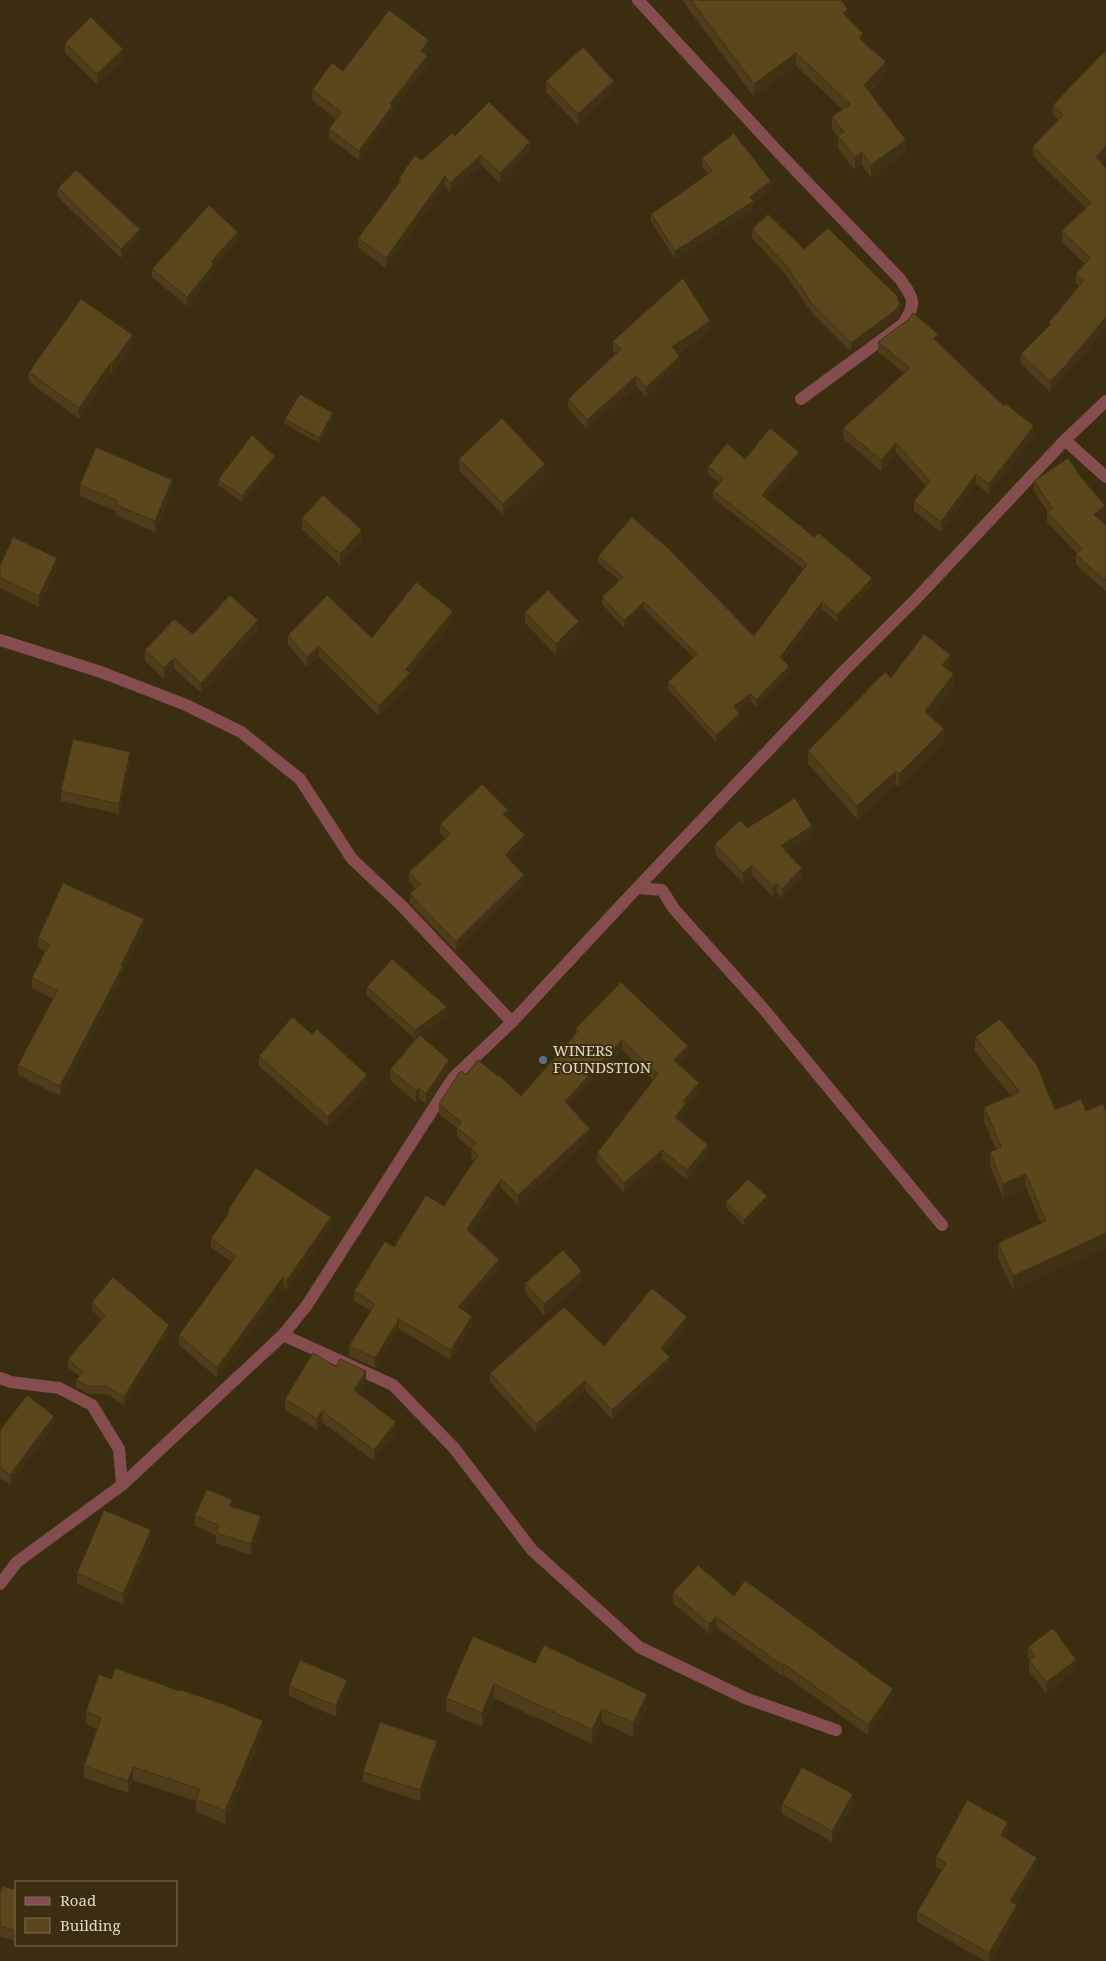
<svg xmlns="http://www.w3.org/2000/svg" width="1106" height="1961" viewBox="0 0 1106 1961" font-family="'Noto Serif',serif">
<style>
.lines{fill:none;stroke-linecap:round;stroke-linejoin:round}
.street{stroke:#854d4e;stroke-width:12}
.wall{fill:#4d3d18}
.shaded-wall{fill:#3f3214}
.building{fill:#5a471c;stroke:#3f3214}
.service-dot{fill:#5c6f8a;stroke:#3a2d10;stroke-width:2}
.labels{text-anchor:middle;stroke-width:4;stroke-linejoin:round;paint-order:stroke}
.poi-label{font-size:15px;fill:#e0d8c7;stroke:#3a2d10;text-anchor:start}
</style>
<rect width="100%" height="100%" fill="#3a2d10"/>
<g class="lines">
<path class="street" d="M638,0l143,155 119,124c14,20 17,24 3,45l-102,75
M1065,440l41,37
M0,640l101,32 85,33 55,27 59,47 52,80 49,46 111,117
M637,888l25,2 12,19 88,98 180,218
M283,1335l110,50 61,63 78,102 107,97 106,51 91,32
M0,1378l11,4 48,6 33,17 27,44 3,36
M0,1584l17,-22 105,-77 161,-150 24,-30 146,-227 59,-56 125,-134 208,-218 70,-70 150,-160 41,-39"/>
</g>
<path class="wall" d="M682,0h159l7,18 38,57 -16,18 36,60 -35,25 -9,-13 -7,5 -17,-21v-11l-6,-9v-12l10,-8 -46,-43 -42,31z
M65,43l58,16 -26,26 -32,-32z
M429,50l-3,5 1,11 -35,45v5l-33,44 -30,-22v-9l7,-10 -24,-19v-10l31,-19z
M546,81l68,10 -36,34 -32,-33z
M1053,105l53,52 -5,5 5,6v160l-41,48 -15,16 -29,-28v-10l28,-28v-4l30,-36 -3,-2v-10l9,-10 -23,-22v-11l24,-23 -53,-52v-10l25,-26 -5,-5z
M455,136l75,16 -30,31 -19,-18 -31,28 -5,-7 -59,82 -28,-20v-10l41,-55v-5l23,-18z
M702,158l69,32 -17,13v7l-79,49 -24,-37v-8l57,-40 -6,-8z
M58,188l82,50 -19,20 -63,-61z
M752,229l52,20 95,53 1,11 -3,5 -46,34 -39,-39 -27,-39 -33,-36z
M238,240l-24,28v5l-27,33 -35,-29v-8z
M908,320l30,22 96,94 -45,58 -13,-10 -35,48 -27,-21v-10l12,-15 -30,-33 -15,18 -38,-33v-10l61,-55 -26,-21v-10z
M710,331l-32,22 2,12 -34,32 -10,-11 -49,43 -19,-21v-9l48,-46 -3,-2v-10z
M133,346l-21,28 -1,-1 -32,46 -50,-37v-10z
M333,418l-14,25 -34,-19v-5z
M459,459l86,16 -42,40 -44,-45z
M745,459l54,1 -33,38 106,87 -35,37 -15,-13 -39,51 6,13 -33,34 -5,-6 -14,10 2,10 -23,21 -48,-53v-7l26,-24 -50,-49 -20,19 -22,-24v-7l17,-17 -21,-17v-7l156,80 50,-67 -91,-71v-7l7,-8 -12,-9v-7z
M275,462l-33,40 -24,-17v-5z
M1034,481l71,34 -5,5 6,5v66l-30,-26v-10l1,-1 -30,-32v-10h1l-14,-21z
M80,485l92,6 -17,41 -39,-17v-4l-36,-15z
M302,518l60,23 -22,24 -38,-36z
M0,565l57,4 -18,38 -39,-19z
M525,612l54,20 -23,23 -31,-32z
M453,621l-43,53v9l-31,33 -60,-59 -12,10 -19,-22v-10l84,3z
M258,631l-57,62 -27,-24 -10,10 -19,-18v-11l48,-16z
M951,667l-2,3 5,17 -23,29 13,26 -45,44 -3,-2 -39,35 -49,-55v-13l83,-73z
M130,762l-11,52 -58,-13v-10z
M508,819l17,25 -16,16 15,24 -68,67 -46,-48v-9l6,-5 -7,-7v-10l36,-33 -5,-6v-9z
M747,828l65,8 -26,16 16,26 -20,20 -5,-5 -4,4 -21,-22 -9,8 -28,-29v-10z
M144,929l-21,42v5l-63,120 -42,-21v-10l35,-66 -21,-11v-10l13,-26 -7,-4v-10z
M367,987l80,29 -26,19 28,35 -23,34 -7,-5 -3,3 -26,-22v-11l25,-30 -48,-43z
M576,1028l112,27 -9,10 20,28 -13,15v5l-6,8 28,34 -21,25 -25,-21 -38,34 -27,-30v-10l56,-73 -31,-30 -53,56 21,33 -72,66 -17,-17 -30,45 28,37 -36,40 9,16 -21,34 -52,-31 -24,39 -26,-12v-10l22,-35 -17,-10v-10l40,-44 50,-41 30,-45 -3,-3v-9l-14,-12v-9l-18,-14v-10l27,-29 55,21 55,-62z
M975,1037l80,73 31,1 17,-7 -90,186 -15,-32v-15l43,-20 -15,-35 -23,10 -13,-32v-14l6,-3 -12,-27v-15l27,-11 -36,-44z
M259,1056l108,29 -39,42 -69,-61z
M726,1202h41l-23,23 -18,-17z
M228,1210l103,16 -44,64 -4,-4 -66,92 -38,-33v-10l53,-73 -21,-15v-9l17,-23z
M582,1282l-38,33 -19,-22v-10z
M92,1302l77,31 -45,72 -18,-11h-18l-12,-7v-7l3,-4 -11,-9v-8l34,-39 -10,-10z
M687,1326l-22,26 5,14 -58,53 -27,-29 -49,43 -46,-51v-9z
M336,1367l30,15 -8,12 38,38 -22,29 -52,-39 -5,8 -32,-20v-11z
M54,1426l-44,59 -10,-7v-48z
M232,1507l29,20 -10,28 -35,-12v-8l-21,-9v-11z
M151,1540l-28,64 -46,-20v-11z
M673,1592l61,4 159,104 -25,35 -84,-60 -1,1 -67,-49 -7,7 -36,-31z
M1028,1647l48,23 -30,23 -17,-22v-11l-1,-2z
M535,1663l112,45 -14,29 -31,-14 -10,21 -98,-46 -12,29 -36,-16v-13z
M289,1686l58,5 -11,26 -47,-21z
M86,1711l177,22 -38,91 -29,-12v-11l-63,-21 -5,13 -44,-15v-12l13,-37 -11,-5z
M437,1752l-17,49 -57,-19v-10z
M782,1804l71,1 -21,37 -50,-28z
M1008,1831l-3,7 32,30 -22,36 2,11 -27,46h-5l-68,-39v-10l25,-42 -6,-3v-10z
M16,1890v51l-16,-4v-46z"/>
<path class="shaded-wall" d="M848,9v13l-5,-9z
M863,33v13l-4,-8z
M429,40v10l-8,11v-10z
M123,49v10l-26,26v-11z
M796,53v13l-42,31v-13z
M427,56v10l-35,45v5l-33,44v-9l31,-47z
M886,62v13l-22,23v-13z
M614,81v10l-36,34v-11z
M906,140v13l-35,25v-13z
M530,142v10l-30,31v-10z
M1106,146v11l-10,10v-10z
M862,152v13l-7,5v-13z
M481,155v10l-31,28v-10z
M445,176v10l-59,82v-10z
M771,181v9l-17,13v7l-79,49v-8l75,-54z
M140,229v9l-19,20v-9z
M238,232v8l-24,28v5l-27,33v-9l24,-35z
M899,298v8l1,-3v10l-3,5 -46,34v-9z
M1106,317v11l-41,48 -15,16v-11z
M710,321v10l-38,25v-9z
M938,334v10l-4,-5z
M133,335v11l-21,28v-11z
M680,356v9l-34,32v-10z
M111,362v11l-32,46v-11z
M636,376v10l-49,43v-9z
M333,413v5l-14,25v-5z
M1034,426v10l-45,58v-10z
M896,443v10l-15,18v-11z
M799,452v8l-37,42v-7z
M275,456v6l-33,40v-6z
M545,464v11l-42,40v-11z
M976,474v10l-35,48v-10z
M172,480v11l-17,41v-11z
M1105,505v10l-11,10v-10z
M362,530v11l-22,24v-11z
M57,558v11l-18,38v-11z
M872,578v7l-35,37v-7z
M644,602v7l-20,19v-7z
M822,602v7l-42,55v-7z
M453,611v10l-43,53v9l-31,33v-10l27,-37z
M258,620v11l-57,62v-10z
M579,621v11l-23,23v-11z
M319,647v10l-12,10v-10z
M951,655v12l-9,11v-13z
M174,658v11l-10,10v-11z
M789,666v7l-33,34v-7z
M954,674v13l-29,37v-13z
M751,694v7l-17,12v-7z
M739,714v7l-23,21v-7z
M944,729v13l-45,44v-12z
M130,752v10l-11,52v-10z
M896,771v13l-39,35v-13z
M508,810v9l-5,-5z
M812,826v10l-31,20v-10z
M525,835v9l-20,21v-10z
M752,865v10l-9,8v-10z
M802,868v10l-20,20v-9z
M524,875v9l-68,67v-9z
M777,883v10l-4,4v-10z
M144,919v10l-21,42v5l-63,120v-10z
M447,1007v9l-32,23v-9z
M622,1040v10l-57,61v-10z
M688,1046v9l-14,15v-10z
M449,1060v10l-23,34v-10z
M367,1075v10l-39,42v-10z
M699,1083v10l-13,15v5l-11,14v-10l8,-16z
M419,1088v11l-3,3v-11z
M590,1129v10l-72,66v-10z
M708,1145v10l-21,25v-10z
M662,1150v9l-38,34v-10z
M1026,1174v14l-23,10v-14z
M501,1179v9l-34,51v-10z
M767,1196v6l-23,23v-5z
M331,1217v9l-44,64v-10z
M1106,1233v15l-93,42v-14z
M499,1260v10l-41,47v-10z
M582,1271v11l-38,33v-11z
M283,1277v9l-66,92v-10z
M472,1316v10l-21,34v-10z
M687,1317v9l-26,30v-8z
M399,1319v10l-24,39v-10z
M169,1325v8l-45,72v-8z
M670,1357v9l-58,53v-9z
M366,1371v11l-12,19v-11z
M585,1381v9l-49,43v-9z
M322,1411v11l-5,8v-11z
M54,1416v10l-44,59v-10z
M396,1422v10l-22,29v-11z
M261,1516v11l-10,28v-11z
M151,1530v10l-28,64v-10z
M716,1617v10l-7,7v-10z
M1076,1660v10l-30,23v-11z
M784,1664v11l-1,1v-10z
M347,1680v11l-11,26v-11z
M494,1684v14l-12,29v-14z
M893,1689v11l-25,35v-10z
M647,1694v14l-14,29v-14z
M602,1709v14l-10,21v-14z
M263,1721v12l-38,91v-13z
M437,1741v11l-17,49v-11z
M133,1767v13l-5,13v-12z
M853,1794v11l-21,37v-11z
M1008,1822v9l-7,14v-10z
M1037,1858v10l-27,43v-10z
M1017,1905v10l-27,46h-1v-8z"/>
<path class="building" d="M691,0h150l7,9 -5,4 20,20 -4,5 27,24 -22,23 42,55 -35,25 -9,-13 -7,5 -17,-21 6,-4 -12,-15 18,-13 -54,-51 -42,31z
M389,10l40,30 -8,11 6,5 -37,48 2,2 -33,45 -30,-22 12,-17 -29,-22 20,-27 11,8z
M91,17l32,32 -26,25 -32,-31z
M583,47l31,34 -36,33 -32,-33z
M1106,51v95l-10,11 10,11v149l-41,49 -15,15 -29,-27 30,-30 -2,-2 35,-42 -8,-6 14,-16 -28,-27 29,-28 -58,-57 30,-31 -10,-10 46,-48z
M489,102l41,40 -30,31 -19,-18 -31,28 -5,-7 -59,82 -28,-20 43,-58 -2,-2 16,-23 7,5 30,-27 3,3z
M734,133l37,48 -21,16 4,4 -79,50 -24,-37 61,-43 -10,-13z
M76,170l64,59 -19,20 -63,-61z
M209,205l29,27 -27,30 3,2 -27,33 -35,-28z
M768,214l36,35 24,-21 71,70 -2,2 3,3 -3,6 -46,34 -39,-39 -27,-40 -33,-35z
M683,278l27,43 -38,26 8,9 -34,31 -10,-11 -49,44 -19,-21 53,-50 -8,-8z
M81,299l52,36 -21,28 -1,-1 -32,46 -50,-36z
M913,313l25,21 -4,5 70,67 2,-2 28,22 -45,58 -13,-10 -35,48 -27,-21 16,-20 -34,-38 -15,17 -38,-32 67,-60 -32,-26 30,-22z
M300,394l33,19 -14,25 -34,-19z
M502,418l43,46 -42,40 -44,-45z
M770,428l29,24 -37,43 52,42 5,-4 53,45 -35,37 -15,-13 -42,55 9,9 -33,34 -5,-6 -17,12 5,8 -23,21 -48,-53 29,-28 -53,-52 -20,19 -22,-24 21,-20 -25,-21 34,-39 35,30 87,89 53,-72 -94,-73 10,-12 -15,-12 19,-24 18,16z
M252,435l23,21 -33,40 -24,-16z
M96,447l76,33 -17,41 -39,-16 2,-4 -38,-16z
M1068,458l15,22 22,25 -11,10 12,10v56l-30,-26 6,-6 -35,-37 5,-4 -18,-27z
M323,495l39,35 -22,24 -38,-36z
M13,537l44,21 -18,38 -39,-18v-13z
M416,582l37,29 -47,58 4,4 -31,33 -60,-59 -12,10 -19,-22 39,-40 45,43z
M548,590l31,31 -23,23 -31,-32z
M230,595l28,25 -57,63 -27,-25 -10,10 -19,-18 29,-31 19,15z
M924,634l27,21 -9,10 12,9 -29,37 19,18 -45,45 -3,-3 -39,35 -49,-55 77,-79 6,6z
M73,739l57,13 -11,52 -58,-13z
M482,784l26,26 -5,4 22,21 -20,20 19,20 -68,67 -46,-48 11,-10 -12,-12 41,-38 -10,-10z
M795,798l17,28 -31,20 21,22 -20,21 -5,-6 -4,4 -21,-22 -9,8 -28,-29 25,-24 7,8z
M63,883l81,36 -23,46 2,1 -63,120 -42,-21 39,-74 -25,-13 17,-34 -11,-6z
M392,959l55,48 -32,23 -48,-43z
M621,982l67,64 -14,14 25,23 -16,18 3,2 -11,14 33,28 -21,25 -25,-20 -38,33 -27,-30 61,-79 -36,-34 -57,61 25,28 -72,66 -17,-16 -34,50 32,31 -41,47 14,9 -21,34 -52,-31 -24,39 -26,-12 26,-42 -21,-13 31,-50 9,6 32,-52 18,11 34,-51 -7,-6 5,-6 -19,-15 4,-6 -22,-18 20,-31 3,-2 4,4 12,-15 20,16 1,-1 22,21 57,-65 -2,-3z
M292,1017l20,17 5,-5 50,46 -39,42 -69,-61z
M1000,1019l37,46 18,45 26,-11 5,12 17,-7 3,8v121l-93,43 -15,-33 48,-22 -20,-47 -23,10 -13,-32 11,-5 -17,-40 36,-15 -45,-55z
M420,1035l29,25 -23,34 -7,-6 -3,3 -26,-22z
M256,1168l75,49 -44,63 -4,-3 -66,91 -38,-33 57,-79 -25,-18 19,-26 -2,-2z
M748,1179l19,17 -23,24 -18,-18z
M563,1250l19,21 -38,33 -19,-21z
M113,1277l56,48 -45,72 -18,-11h-18l-12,-6 7,-8 -15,-13 37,-43 -13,-14z
M652,1288l35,29 -26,31 9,9 -58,53 -27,-29 -49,43 -46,-51 74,-66 40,39z
M313,1353l23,14 4,-8 26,12 -12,19 42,32 -22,28 -52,-39 -5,8 -32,-20z
M27,1395l27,21 -44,59 -10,-8v-37z
M207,1489l25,11 -2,6 31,10 -10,28 -35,-11 3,-7 -24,-11z
M104,1510l47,20 -28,64 -46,-21z
M698,1565l36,31 11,-16 148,109 -25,36 -84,-61 -1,2 -67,-49 -7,7 -36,-32z
M1053,1628l23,32 -30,22 -17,-22 6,-4 -7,-9z
M473,1636l62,27 9,-18 103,49 -14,29 -31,-14 -10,21 -98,-46 -12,29 -36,-15z
M300,1660l47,20 -11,26 -47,-20z
M115,1668l65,23 1,-1 45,15 37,16 -38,90 -29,-12 4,-10 -67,-22 -5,14 -44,-15 17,-48 -15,-7 13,-37 12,5z
M380,1722l57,19 -17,49 -57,-18z
M802,1767l51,27 -21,37 -50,-27z
M967,1800l41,22 -7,13 36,23 -27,43 7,4 -28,48 -72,-41 29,-49 -10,-6z
M2,1886l14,4v41l-16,-5v-35z"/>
<circle class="service-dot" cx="543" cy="1060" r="5"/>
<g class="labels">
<g class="poi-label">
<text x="553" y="1056">WINERS<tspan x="553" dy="17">FOUNDSTION</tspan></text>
</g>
</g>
<rect x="15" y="1881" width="162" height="65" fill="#3a2d10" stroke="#7c7159"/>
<rect x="25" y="1897" width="25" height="8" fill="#854d4e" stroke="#7c7159"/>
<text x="60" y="1906" font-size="15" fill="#e0d8c7">Road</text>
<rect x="25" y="1918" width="25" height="15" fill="#5a471c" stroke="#7c7159"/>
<text x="60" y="1931" font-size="15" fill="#e0d8c7">Building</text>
</svg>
